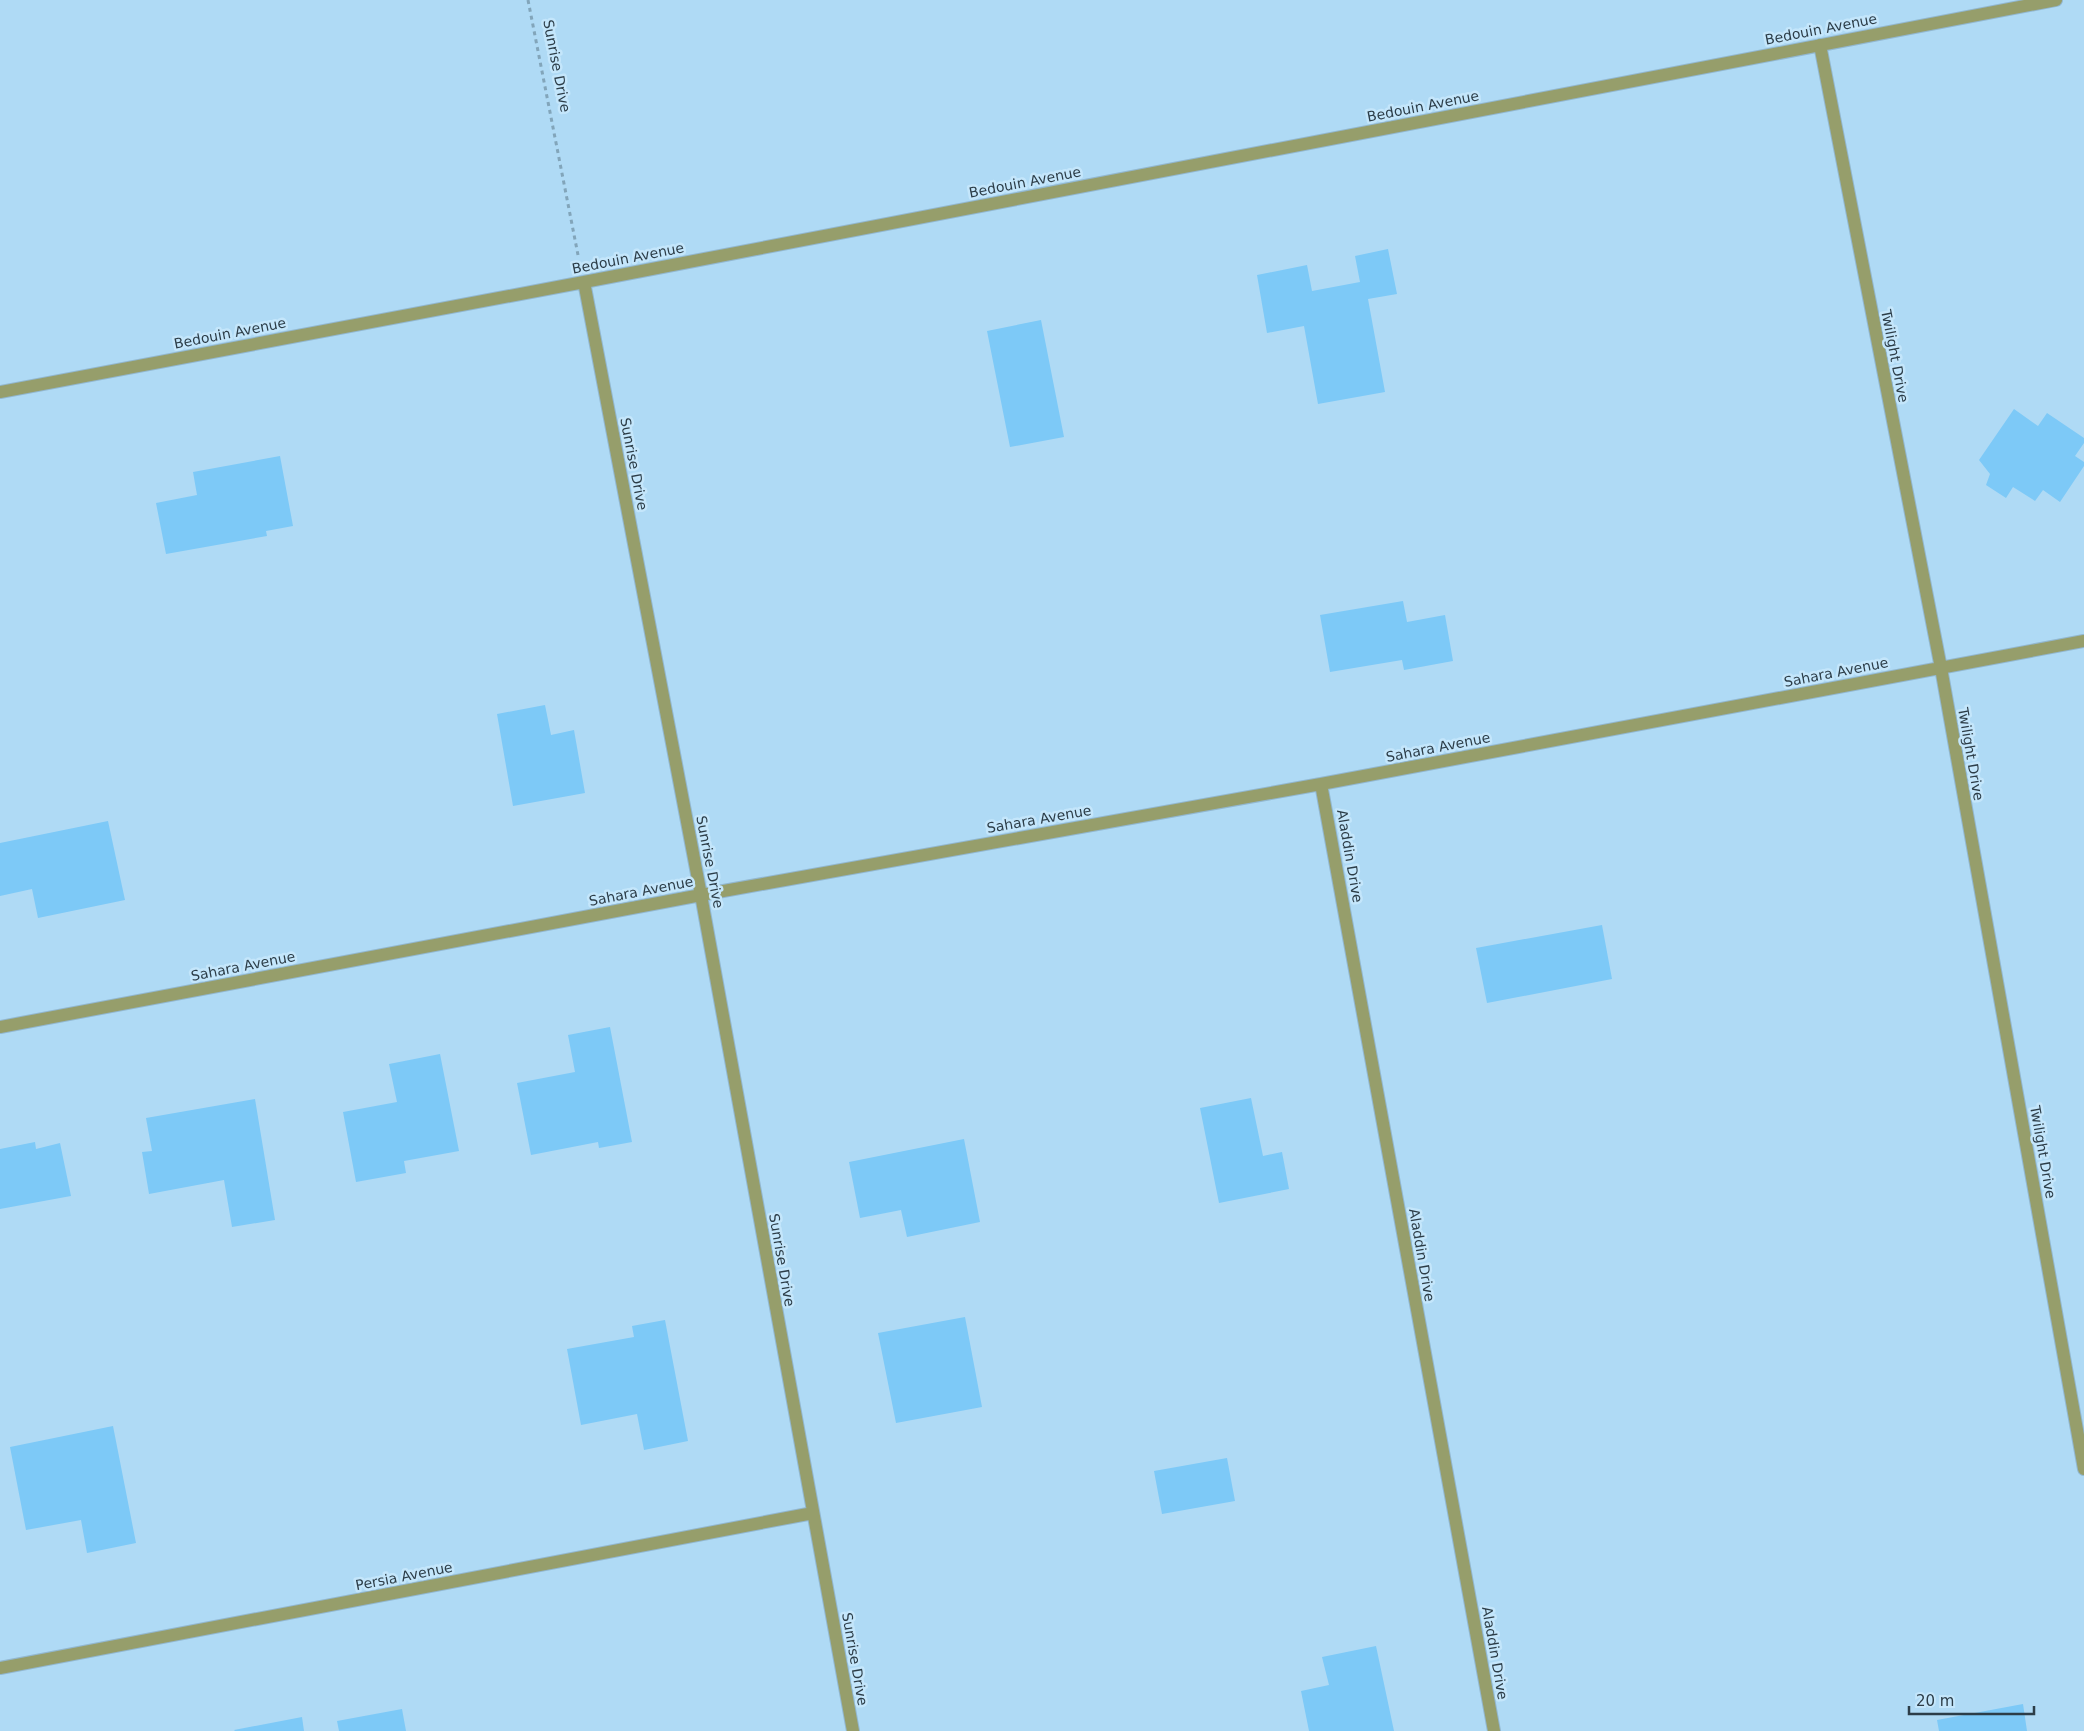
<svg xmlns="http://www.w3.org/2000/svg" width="2084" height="1731" viewBox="0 0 2084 1731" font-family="'DejaVu Sans',sans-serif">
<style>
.building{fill:#7dc9f7}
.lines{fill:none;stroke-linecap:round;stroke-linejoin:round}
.minor-casing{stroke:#92b7cf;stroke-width:14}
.path{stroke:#82a5ba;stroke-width:3;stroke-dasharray:4 4;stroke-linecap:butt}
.minor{stroke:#969e6b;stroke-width:12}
.labels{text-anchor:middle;stroke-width:5;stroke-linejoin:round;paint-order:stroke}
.street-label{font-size:14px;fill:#2c3d48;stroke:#c4e6fb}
</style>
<rect width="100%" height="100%" fill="#afdaf5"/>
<path class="building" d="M1388,249l9,45 -29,5 17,93 -67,12 -14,-78 -37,7 -10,-58 50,-10 5,26 48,-9 -5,-26z
M1041,320l23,117 -54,10 -23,-116z
M2014,409l24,17 9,-13 37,25v5l-9,13 9,6v4l-24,36 -17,-12 -8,11 -22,-14 -7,11 -20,-13 4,-11 -11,-14z
M280,456l13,70 -27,5 1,5 -101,18 -10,-51 41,-8 -4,-23z
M1403,601l4,21 38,-7 8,46 -49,9 -2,-10 -72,12 -10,-57z
M545,705l6,30 23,-5 11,63 -72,13 -16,-92z
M108,821l17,79 -87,18 -6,-29 -32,7v-53z
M1602,925l10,54 -125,24 -11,-55z
M610,1027l22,115 -33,6 -1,-6 -67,13 -14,-72 58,-11 -7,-37z
M440,1054l19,97 -55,10 2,12 -50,9 -13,-70 54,-10 -8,-38z
M1251,1098l12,58 19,-4 7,37 -70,14 -19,-95z
M255,1099l20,121 -43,7 -8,-47 -75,14 -7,-42 10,-1 -6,-33z
M964,1139l16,83 -73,15 -6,-27 -41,8 -11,-56z
M35,1142l1,7 24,-6 11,53 -71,13v-60z
M965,1317l17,90 -86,16 -18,-90z
M665,1320l23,121 -44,9 -7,-36 -56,11 -14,-76 67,-12 -2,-11z
M113,1426l23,117 -49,10 -6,-33 -55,10 -16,-83z
M1227,1458l8,43 -73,13 -8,-43z
M1376,1646l18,85h-85l-8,-40 28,-6 -7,-28z
M2023,1704l4,27h-88l-2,-11z
M402,1709l4,22h-67l-2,-10z
M302,1717l2,14h-69l-1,-1z"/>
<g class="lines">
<g class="minor-casing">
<path id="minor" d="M1820,45l121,623 143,801
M584,282l117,613 152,836
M0,392l584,-110 1472,-282
M1321,784l173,947
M0,1027l701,-132 620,-111 763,-143
M0,1668l813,-155"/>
</g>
<path class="path" d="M528,0l50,255"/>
<use href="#minor" class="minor"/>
</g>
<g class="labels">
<g class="street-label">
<text transform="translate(1821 29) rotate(-11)" y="5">Bedouin Avenue</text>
<text transform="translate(557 66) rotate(79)" y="5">Sunrise Drive</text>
<text transform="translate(1423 106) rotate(-11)" y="5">Bedouin Avenue</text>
<text transform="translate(1025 182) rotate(-11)" y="5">Bedouin Avenue</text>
<text transform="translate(628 258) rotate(-11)" y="5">Bedouin Avenue</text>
<text transform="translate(230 333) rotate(-11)" y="5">Bedouin Avenue</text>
<text transform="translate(1895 356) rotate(79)" y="5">Twilight Drive</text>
<text transform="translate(634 464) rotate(79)" y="5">Sunrise Drive</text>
<text transform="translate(1836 672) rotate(-11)" y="5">Sahara Avenue</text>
<text transform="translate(1438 747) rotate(-11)" y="5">Sahara Avenue</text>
<text transform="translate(1971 754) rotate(80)" y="5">Twilight Drive</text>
<text transform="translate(1039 819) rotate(-10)" y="5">Sahara Avenue</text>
<text transform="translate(1350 856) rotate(80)" y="5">Aladdin Drive</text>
<text transform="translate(710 862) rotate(79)" y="5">Sunrise Drive</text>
<text transform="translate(641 891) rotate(-11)" y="5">Sahara Avenue</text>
<text transform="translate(243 966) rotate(-11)" y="5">Sahara Avenue</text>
<text transform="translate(2043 1152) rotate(80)" y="5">Twilight Drive</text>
<text transform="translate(1422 1255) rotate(80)" y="5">Aladdin Drive</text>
<text transform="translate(782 1260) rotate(80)" y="5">Sunrise Drive</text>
<text transform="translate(404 1576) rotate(-11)" y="5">Persia Avenue</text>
<text transform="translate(1495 1653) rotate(80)" y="5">Aladdin Drive</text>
<text transform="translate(855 1659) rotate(80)" y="5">Sunrise Drive</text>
</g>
</g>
<path d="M1909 1706v8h125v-8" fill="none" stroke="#2c3d48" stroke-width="2.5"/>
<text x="1916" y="1706" font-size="15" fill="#2c3d48" stroke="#c4e6fb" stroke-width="4" paint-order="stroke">20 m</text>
</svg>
